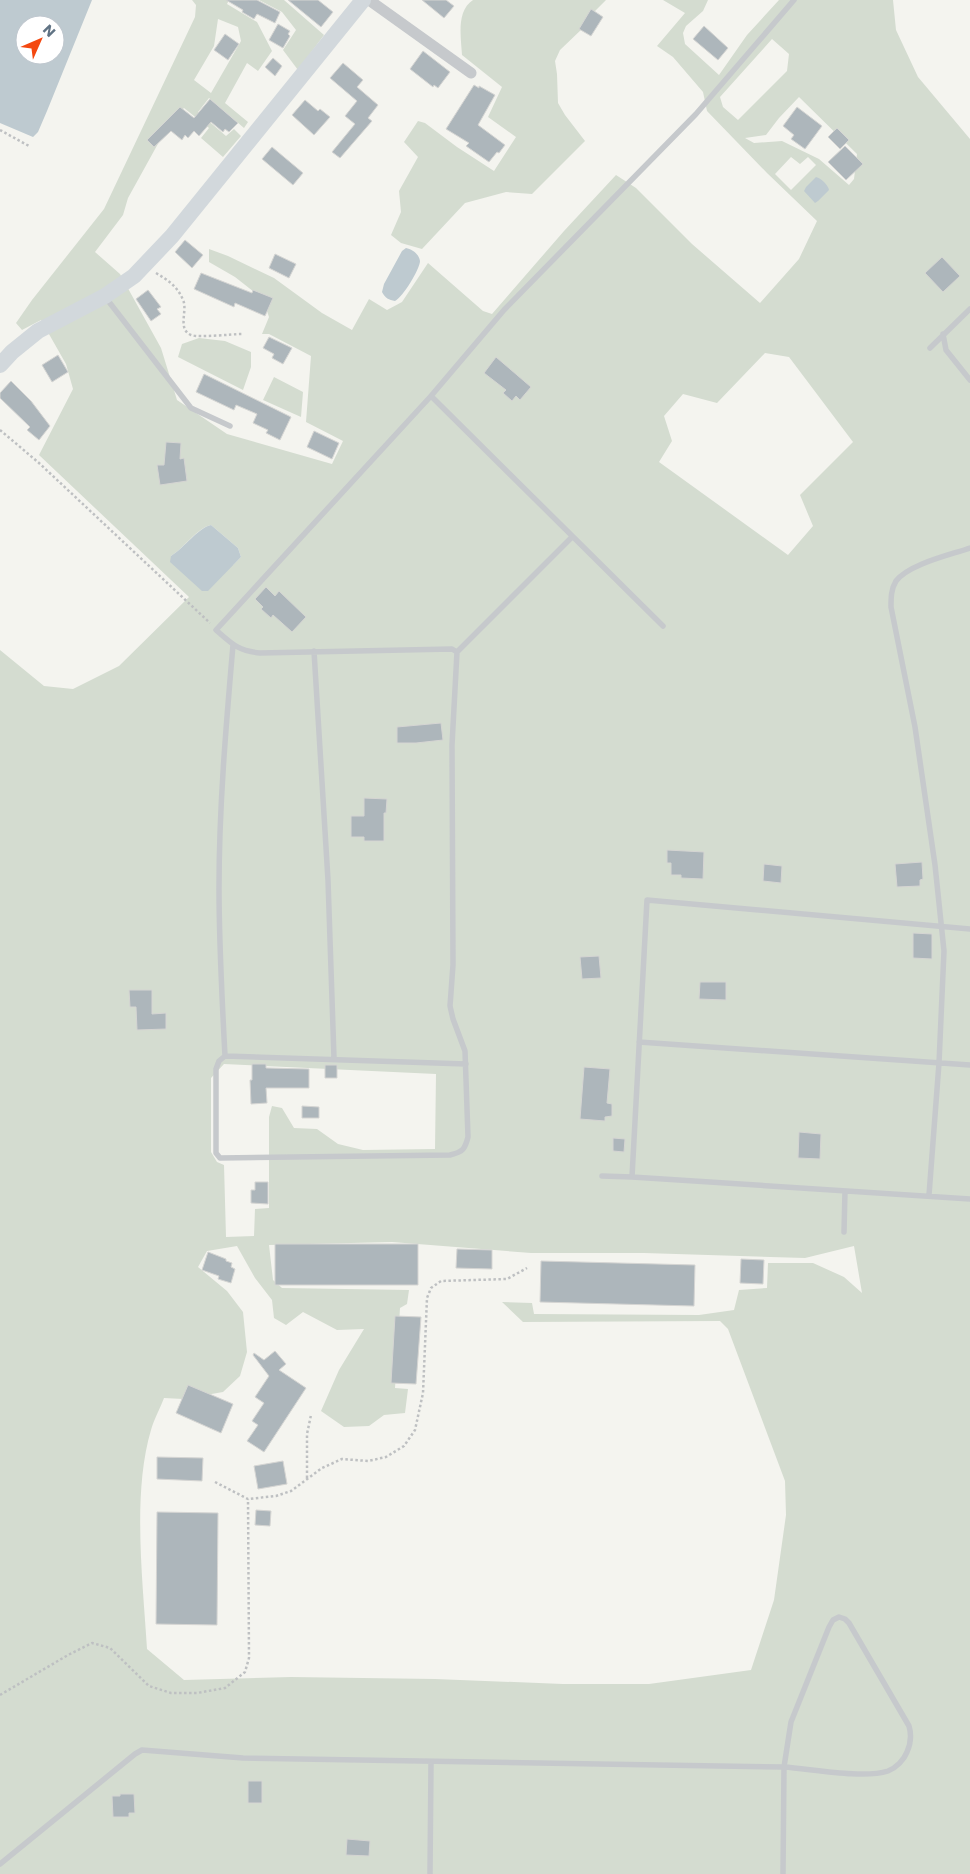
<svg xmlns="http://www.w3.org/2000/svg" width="970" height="1874" viewBox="0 0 970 1874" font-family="Poppins,sans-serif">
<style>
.green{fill:#d4dcd0;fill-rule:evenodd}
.water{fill:#becad0;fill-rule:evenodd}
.building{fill:#adb6bb;stroke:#d5d5d3}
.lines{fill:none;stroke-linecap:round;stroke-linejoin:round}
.path{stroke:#bec0c2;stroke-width:2.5;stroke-dasharray:2.5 2.5;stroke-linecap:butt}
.lane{stroke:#c6c9cc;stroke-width:5.5}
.street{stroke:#c6c9cc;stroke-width:11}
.secondary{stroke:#d2d8dc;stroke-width:16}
</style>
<rect width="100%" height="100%" fill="#f4f4ef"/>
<path class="green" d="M192,0h37l-2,4 30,18 15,29 -14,20 -11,-8 -22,40 23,19 -4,6 -35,-30 -11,14 28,24 8,-7 7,7 -18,21 -22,-19 8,-10 -25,-20 -14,14 -42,76 -5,17 -28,37 25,22 41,74 16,52 50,34 105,30 11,-23 -37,-19 5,-66 -42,-22h-7l7,-17 -6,-18 -28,-22 -26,-15v-13l19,7 46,22 48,35 30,17 17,-31 18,11 15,-8 26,-39 55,48 9,3 72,-83 52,-56 20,13 56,56 68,59 39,-44 18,-38 -50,-48 -60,-62 -4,-19 -30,-35 -16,-11 28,-33 -22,-13h45l-5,11 -17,15 -3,7 2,11 34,31 28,-40 32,-35h114l3,30 22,47 52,62v1735h-970v-1224l44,36 29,3 46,-23 70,-69 -150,-142 34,-66 -7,-25 -25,-44 -19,10 -6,-7 16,-23 72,-91 91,-192 1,-12zM218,19l20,8 3,14 -30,52 -17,-13 20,-34zM772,39l17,15 -2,17 -49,49 -15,-13 -3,-10zM799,97l58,57 -3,25 -5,6 -30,-26 -37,-18 -28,2 -9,-5 21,-3 13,-17zM791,157l9,7 8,-7 8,8 -25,25 -16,-16zM765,353l24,4 64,85 -53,53 13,31 -25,29 -129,-93 13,-21 -8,-25 19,-22 34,9zM211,525l27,23 3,9 -8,8 -62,-9c13,-8 26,-28 40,-31zM224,1064l212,10 -1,75 -72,1 -25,-6 -21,-15 -23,-1 -12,-20 -10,-2 -3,11v91l-14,1 -1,27 -28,1 -2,-72 -7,-3 -6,-10v-74zM392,1242l139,11h113l161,5 49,-12 8,47 -18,-16 -31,-14h-45l-1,25 -28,2 -5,20 -35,5 -165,-1 -2,-11 -30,-1 21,20 197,-1 8,8 57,152 1,34 -12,85 -23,70 -102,14h-86l-128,-5 -144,-2 -107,3 -37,-31c-4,-67 -15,-155 4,-219 3,-11 9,-21 13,-32l19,1 40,-7 17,-16 7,-24 -4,-40 -16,-21 -29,-24 9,-16 30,-5 18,32 17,22 2,18 12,7 17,-13 34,18 27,-1 -25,41 -18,41 23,16 25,-1 15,-11 21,-2 3,-24 -13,-1 5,-80 7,-4 2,-14 -127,-2 -9,-8 -4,-35z
M259,0h25l40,35 -26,35 -15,-20 13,-20 -14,-18z
M473,0h133l-12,12 -11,16 -23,22 -5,11 2,13 1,29 7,12 20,26 -53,53 -26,-2 -41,11 -43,46 -21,-6 -10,-8 10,-23 -2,-21 19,-34 -14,-15 14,-21 7,2 32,24 37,24 22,-34 -28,-20 14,-30 -40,-32c-1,-18 -6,-44 11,-55z
M199,338l26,3 26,11v15l-8,23 -65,-33 4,-13z
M274,377l29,15 -2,25 -38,-17z"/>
<path class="water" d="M0,0h92l-45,111 -9,21 -5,5 -33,-14zM25,25h30v30h-30z
M816,177c5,1 12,8 13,13l-11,11 -3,2 -11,-12 2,-4z
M406,248c6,1 13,6 14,13 0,8 -17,36 -25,40 -6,-1 -10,-3 -13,-9l2,-8 18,-33z
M211,525l27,23 3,9 -33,34h-6l-32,-29 1,-6c13,-8 27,-28 40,-31z"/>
<path class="building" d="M226,0h31l23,12 -5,11 -18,-9 -3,5 -12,-7 1,-2z
M288,0h30l15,12 -12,15z
M422,0h24l8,6 -10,12z
M591,9l12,8 -12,19 -12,-7z
M278,24l12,7 -2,3 2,2 -7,12 -14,-8z
M704,26l24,22 -10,12 -25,-21z
M225,34l14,10 -11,16 -14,-10z
M423,51l27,21 -12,16 -4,-3 -1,2 -23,-18z
M273,58l9,8 -7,10 -10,-9z
M343,63l20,17 -6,7 21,18 -10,13 4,3 -32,37 -8,-6 23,-28 -10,-8 12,-15 -27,-23z
M474,85l5,3v-2l16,9 -17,30 27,20 -6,8 -2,-1 -8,10 -23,-16 3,-3 -23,-14z
M210,99l28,24 -9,9 -4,-3 -2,3 -12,-10 -12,14 -5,-5 -6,7 -3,-3 -3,5 -11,-9 -17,16 -7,-7 33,-33 14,11z
M305,100l13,11 2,-2 10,8 -16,18 -22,-20z
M797,107l25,19 -17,23 -14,-10 3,-4 -11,-9z
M837,128l12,12 -9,9 -12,-12z
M845,146l18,18 -17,16 -18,-18z
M272,147l31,26 -10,12 -31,-26z
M185,240l18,15 -11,13 -17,-16z
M275,254l21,10 -7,14 -20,-10z
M942,257l18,19 -17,16 -18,-19z
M201,273l51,20 1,-3 20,8 -8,18 -30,-13 -1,4 -40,-18z
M148,290l13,17 -4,2 4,5 -10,7 -15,-22z
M269,337l23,11 -9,16 -11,-6 2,-4 -11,-6z
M58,355l10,17 -16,10 -10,-17z
M496,357l35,30 -11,13 -4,-4 -4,5 -9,-8 3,-3 -22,-17z
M204,374l87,43 -11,23 -14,-7 2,-3 -15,-7 4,-9 -21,-9 -2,5 -38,-18z
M11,381l20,20 19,25 -11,14 -12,-10 3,-3 -30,-29v-5z
M314,431l25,12 -7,16 -25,-12z
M166,442l15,1 -1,16 4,-1 3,23 -27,4 -3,-20h7z
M266,587l9,9 4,-5 27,26 -14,15 -19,-17 -2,3 -10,-9 2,-2 -8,-8z
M441,723l2,17 -27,3h-19v-16z
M364,798l23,1 -1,14h-2v28h-20v-4h-13v-21h13z
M667,850l37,2 -1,27 -22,-1v-3h-10v-12h-4z
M922,862l1,17 -3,1v6l-23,1 -2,-23z
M764,864l18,2 -1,17 -18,-2z
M913,933l19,1v25l-19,-1z
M599,956l2,22 -19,1 -2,-22z
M700,982h26v18l-27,-1z
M129,990h23v24l14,-1v16l-29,1 -1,-23h-6z
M252,1064h14v4l43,1v19h-43l1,15 -16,1 -1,-24h2z
M325,1065h12v13h-12z
M584,1067l26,2 -3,34 5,1v12l-7,1v4l-25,-2z
M302,1106l17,1v11h-17z
M799,1132l22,2 -1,25 -22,-1z
M613,1138l12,1 -1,13 -11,-1z
M255,1182h13v22l-17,-1v-13h4z
M275,1244h143v41h-143z
M457,1249l35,1v19l-36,-1z
M208,1252l18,7v2l6,2 -1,4 4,2 -4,14 -13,-4 1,-3 -17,-6z
M741,1259l23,1 -1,24 -23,-1z
M541,1261l154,4 -1,41 -154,-4z
M395,1316l26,1 -5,67 -25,-1z
M275,1351l11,13 -7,6 27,18 -42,64 -17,-11 11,-16 -6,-4 12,-18 -9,-6 14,-21 -16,-21 1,-2 10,7z
M188,1385l45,19 -12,29 -45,-20z
M157,1457l46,1 -1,23 -45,-2z
M283,1461l4,23 -29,5 -4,-23z
M256,1510l15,1 -1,15 -15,-1z
M157,1512l61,1 -1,112 -61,-1z
M248,1781h14v22h-14z
M120,1794h14l1,19h-6v4h-16l-1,-21h8z
M347,1839l23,2 -1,15 -23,-1z"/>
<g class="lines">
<path class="path" d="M0,130l29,16
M156,273c12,7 22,14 27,27 5,10 -6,29 8,35 8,3 41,-1 51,-1
M0,430l39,33 171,160
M307,1478v-44l4,-19
M215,1482l33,17 28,-3 15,-5 31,-23 20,-9 26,2 18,-4 18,-11 11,-16 8,-37 4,-95 4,-10 10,-7 66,-2 20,-11
M0,1695l68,-40 24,-12 18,5 39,38 22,7h26l28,-5 20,-16 4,-14 -1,-159"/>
<path class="lane" d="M106,298l85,110 39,18
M943,334l3,16 24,30
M930,348l40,-39
M431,396l232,230
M314,651l14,229 6,178
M457,652l-5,-3 -192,4c-22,-2 -28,-9 -44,-23l215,-234 73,-86 192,-196 98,-114
M970,929l-323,-29 -15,277 338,22
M639,1042l331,23
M225,1056c-3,-56 -6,-112 -6,-168 0,-81 7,-162 14,-243
M466,1064l-241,-8 -6,5 -3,8v84l4,5 230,-3c13,-3 15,-6 18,-18l-3,-86 -12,-32 -3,-13 3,-41 -1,-220 5,-93 115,-115
M602,1176l30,1
M929,1195l10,-132 5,-112 -9,-86 -20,-138 -24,-120c0,-9 0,-18 5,-26 13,-17 54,-26 74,-33
M844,1232l1,-41
M839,1617l6,2 4,4 60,103c3,10 2,17 -2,26 -3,8 -11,16 -19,19 -25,8 -76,-2 -104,-4l7,-45 38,-95 4,-7z
M0,1864l135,-110 7,-4 101,8 541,9 -1,107
M430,1874l1,-111"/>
<path class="street" d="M369,0l102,73"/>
<path class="secondary" d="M0,365l12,-13 26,-21 67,-35 29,-20 38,-40 191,-236"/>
</g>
<g transform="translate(40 40) rotate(45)"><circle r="24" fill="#ffffff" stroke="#bfc7ce"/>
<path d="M0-4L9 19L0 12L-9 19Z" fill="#f44810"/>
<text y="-8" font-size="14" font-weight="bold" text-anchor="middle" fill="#607384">N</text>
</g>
</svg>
